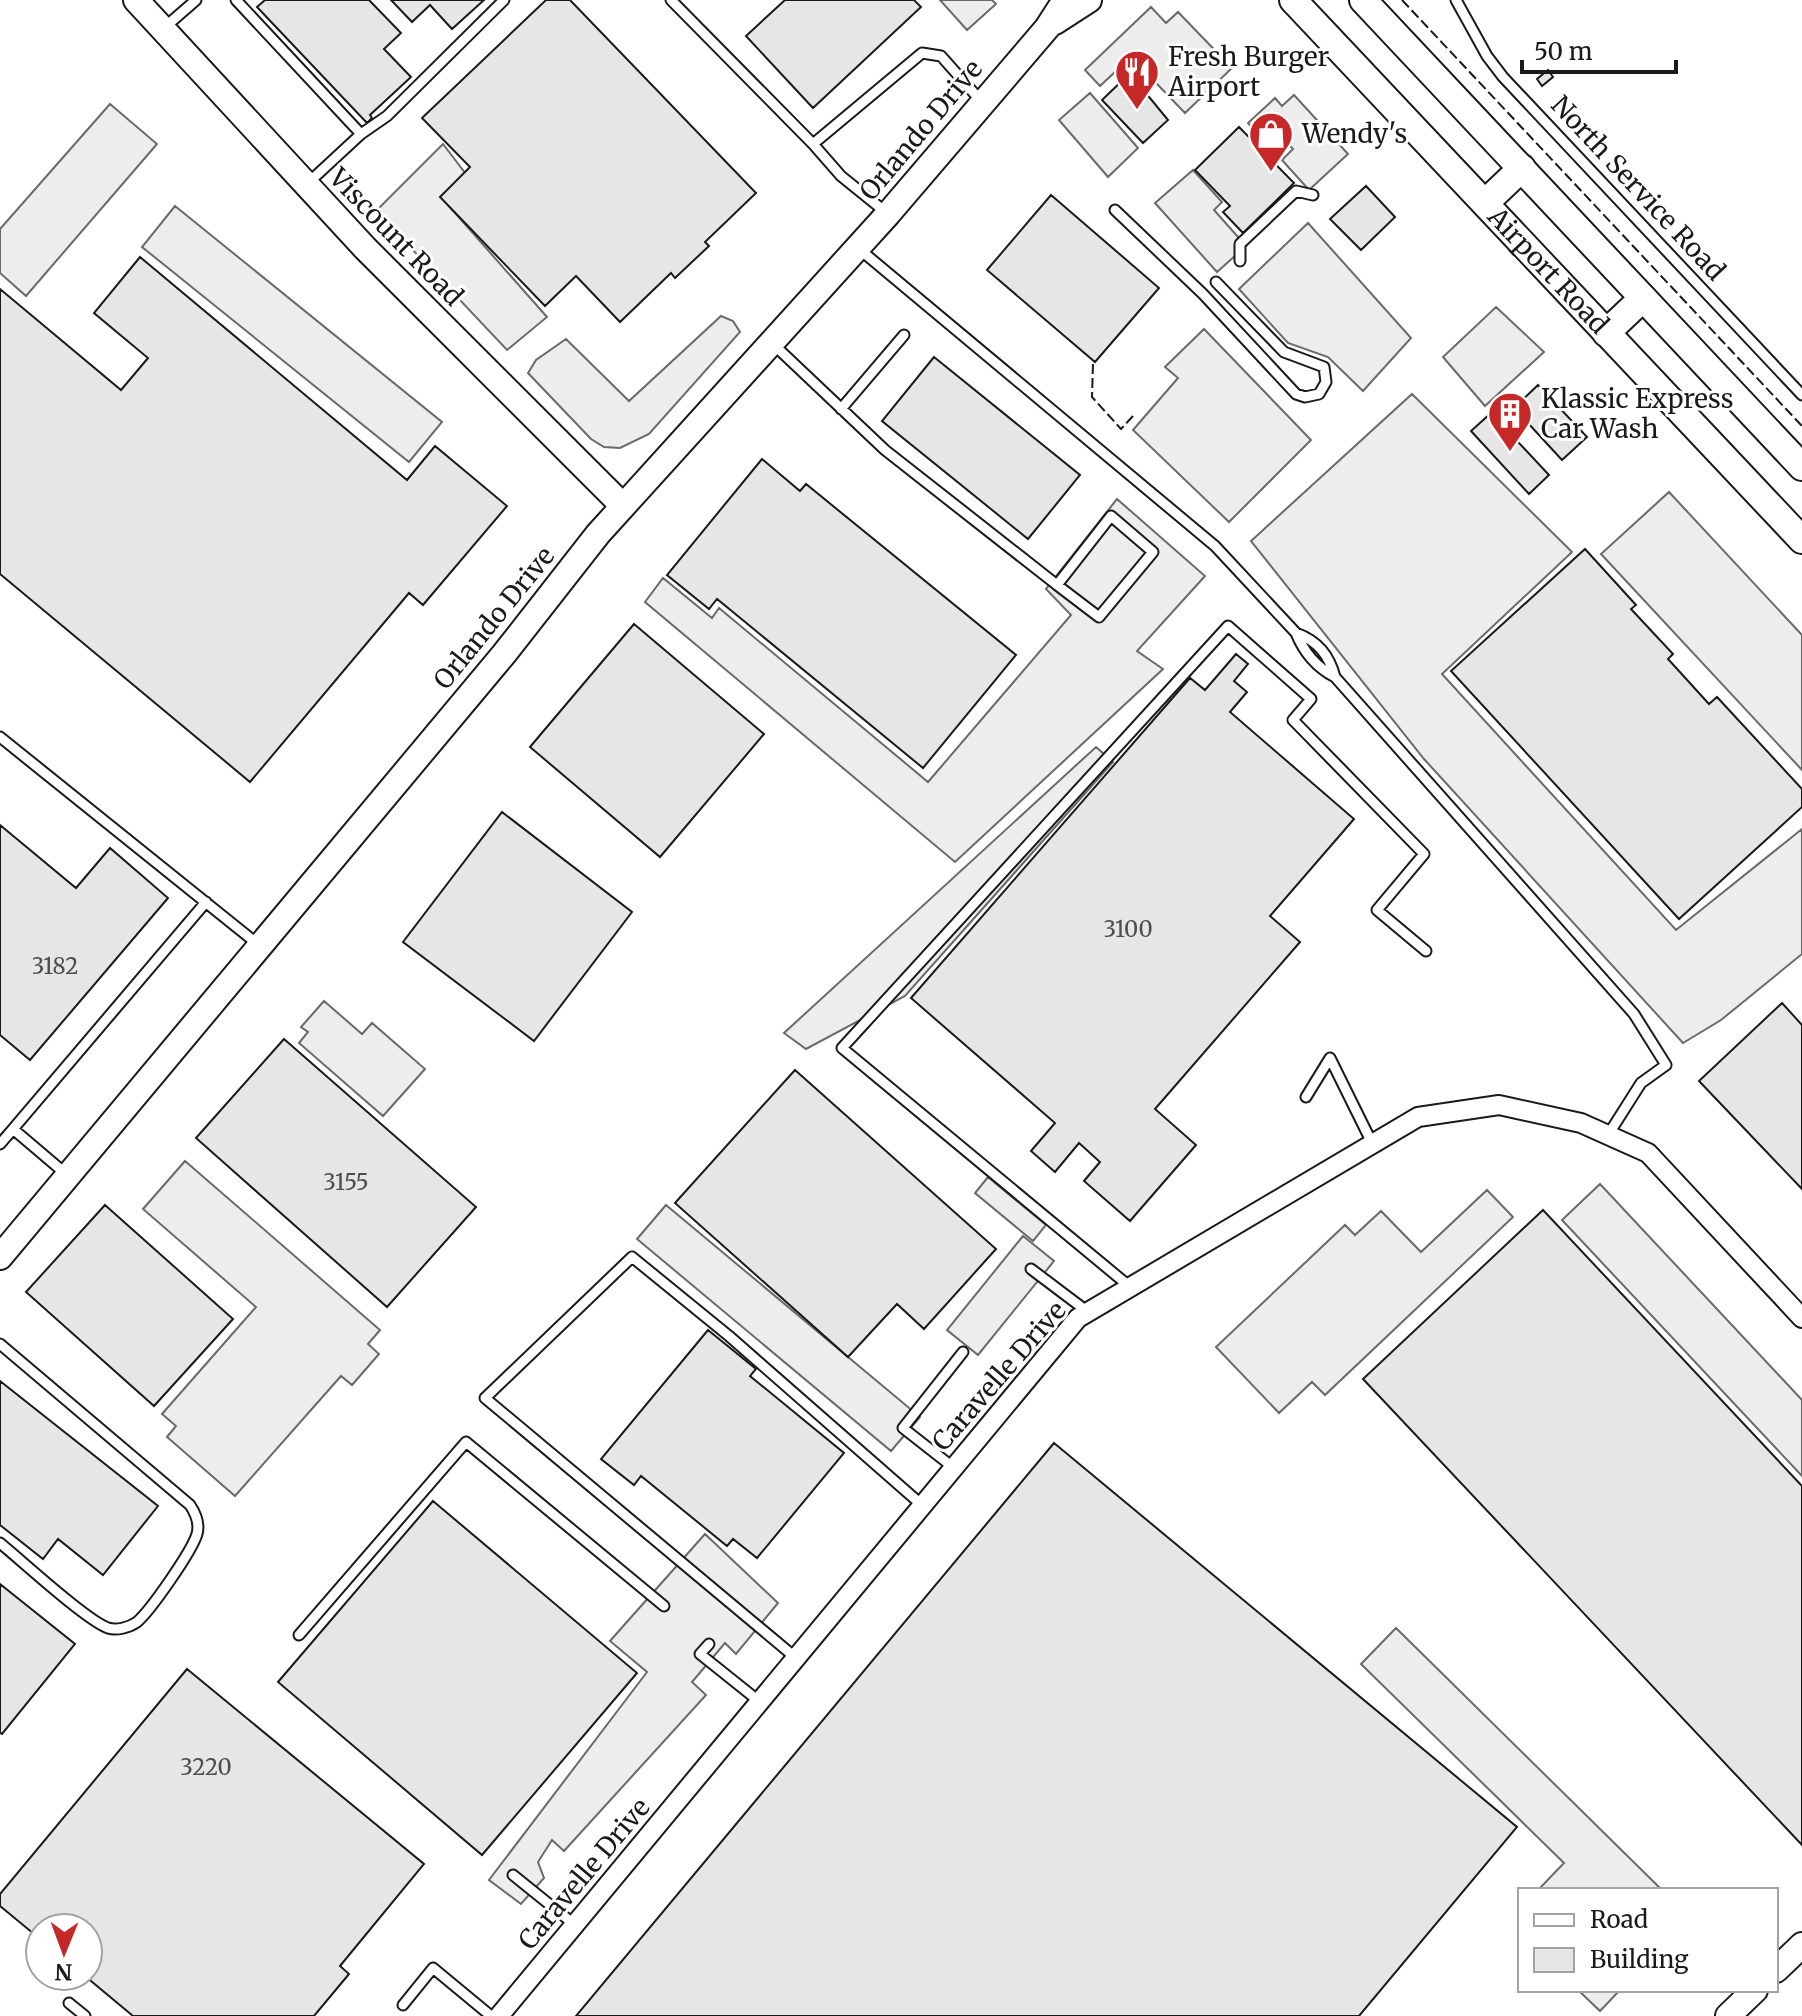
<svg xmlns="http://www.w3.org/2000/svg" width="1802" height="2016" viewBox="0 0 1802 2016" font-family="Merriweather,serif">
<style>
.built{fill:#ededed;stroke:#6a6a6a;stroke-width:2}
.building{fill:#e6e6e6;stroke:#1a1a1a;stroke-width:2}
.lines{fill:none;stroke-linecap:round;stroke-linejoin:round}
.service-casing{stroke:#1a1a1a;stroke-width:13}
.minor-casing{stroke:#1a1a1a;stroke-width:22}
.tertiary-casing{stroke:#1a1a1a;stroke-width:28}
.secondary-casing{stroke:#1a1a1a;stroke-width:30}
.service{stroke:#fff;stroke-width:9}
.minor{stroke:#fff;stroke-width:18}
.tertiary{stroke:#fff;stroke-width:24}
.secondary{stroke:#fff;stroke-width:26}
.fence{stroke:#1a1a1a;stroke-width:2;stroke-dasharray:10 4;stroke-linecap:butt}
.labels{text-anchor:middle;stroke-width:6;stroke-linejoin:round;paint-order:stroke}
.number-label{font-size:22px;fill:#4d4d4d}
.poi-label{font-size:26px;fill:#1a1a1a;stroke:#fff;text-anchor:start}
.street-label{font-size:26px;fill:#1a1a1a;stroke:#fff}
</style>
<rect width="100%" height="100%" fill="#fff"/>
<path class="built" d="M940,0h52l4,4 -29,26z
M1151,7l15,16 12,-11 54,56 -47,45 -54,-56 -31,29 -15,-16z
M1090,93l48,55 -30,29 -49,-57z
M1294,95l54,59 -39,36 -27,-30 11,-11 -8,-8 -12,10 -25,-28 27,-25 7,8z
M110,104l47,40 -131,152 -26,-23v-44z
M443,144l29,38 -24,23 99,112 -40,33 -131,-139z
M1193,170l29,32 -8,8 32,36 -29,26 -62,-69z
M175,206l267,216 -33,40 -267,-215z
M1308,223l103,115 -48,53 -35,-34 -40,-14 -49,-54z
M1496,307l48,45 -59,54 -42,-49z
M721,316l12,5 7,11 -91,102 -29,14 -16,-1 -13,-8 -63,-66 8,-13 30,-21 63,62z
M1204,329l107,111 -82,82 -96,-92 45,-52 -13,-11z
M1412,394l160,158 -130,122 234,256 126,-101v125l-81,66 -38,23 -259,-284 -173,-218z
M1669,492l133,143v135l-201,-216z
M1117,499l88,77 -68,75 26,18 -208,193 -310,-260 18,-24 49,40 7,-10 209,174 143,-167 -25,-26z
M1096,747l17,15 -208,234 -99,53 -22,-16z
M324,1001l38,33 10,-11 53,46 -42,47 -84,-73 9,-11 -7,-5z
M185,1161l195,169 -12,14 11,10 -27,31 -11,-9 -106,120 -68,-59 9,-11 -14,-12 94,-107 -113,-98z
M988,1177l58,48 -13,16 -58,-48z
M1600,1184l202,216v76l-240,-256z
M1487,1190l26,27 -188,178 -13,-13 -33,31 -63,-66 129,-122 10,10 26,-24 40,41z
M666,1205l254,212 -29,34 -254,-212z
M1023,1236l31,25 -76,94 -31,-25z
M705,1534l73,69 -42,51 -11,-11 -33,39 14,13 -142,156 -12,-11 -14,22 6,16 -23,26 -32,-24 158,-208 -37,-31z
M1396,1628l266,262h-124l26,-27 -203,-199z
M1578,1990h42l-20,21z"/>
<path class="building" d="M265,0h104l32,33 -17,16 27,28 -41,38 2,3 -5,5 -110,-116z
M391,0h93l-32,29 -22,-24 -18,17z
M546,0h24l186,193 -51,49 4,4 -34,32 -4,-5 -51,49 -44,-46 -31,30 -105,-109 30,-30 -48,-49z
M785,0h129l7,7 -108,101 -67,-72z
M1548,70l5,7 -11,9 -5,-7z
M1126,77l7,7 3,-3 32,39 -25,23 -41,-43z
M1239,127l55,56 -51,50 -20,-21 7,-6 -35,-36z
M1366,186l29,31 -34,33 -31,-31z
M1051,195l108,93 -64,74 -108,-92z
M140,257l267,223 28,-34 72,60 -84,99 -14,-12 -159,189 -250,-208v-285l121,101 27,-32 -54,-45z
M934,357l146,118 -52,64 -146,-118z
M1538,385l49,52 -25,23 -48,-52z
M1491,413l58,62 -20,19 -58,-63z
M762,459l38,32 6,-7 210,171 -93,113 -206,-169 -8,10 -42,-34z
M1585,549l51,56 -5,4 42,45 -5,5 41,45 8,-7 85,92v18l-123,112 -228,-248z
M634,624l130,110 -104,123 -130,-110z
M1236,654l12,10 -14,17 13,11 -17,20 124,107 -84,97 30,26 -145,167 41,36 -66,76 -46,-40 16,-19 -21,-19 -24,29 -24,-21 24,-28 -144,-125 279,-320 15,12z
M502,812l130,100 -98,129 -131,-99z
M0,825l76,63 34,-40 58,50 -138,162 -30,-25z
M1782,1003l20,22v164l-103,-108z
M284,1039l192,168 -89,100 -191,-169z
M795,1070l201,179 -72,80 -27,-25 -49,53 -173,-154z
M105,1205l128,114 -79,87 -128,-114z
M1543,1210l259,276v359l-439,-466z
M708,1330l48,39 -6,7 94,77 -87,105 -24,-19 -6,7 -86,-70 -7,9 -33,-26z
M0,1381l158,125 -55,69 -45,-36 -15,20 -43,-34z
M1054,1443l463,384 -158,189h-783z
M433,1501l204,172 -155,182 -204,-173z
M0,1584l75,60 -73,90 -2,-1z
M187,1669l237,195 -84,102 9,8 -35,42h-181l-48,-40h3v-48h-48v11l-40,-33v-12z"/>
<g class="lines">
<g class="service-casing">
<path id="service" d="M236,0l125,134 -54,50
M671,0l142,144
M1456,0l31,56 16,21 299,318
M165,27l31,-27
M361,134l26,-18 117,-116
M1115,210l88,84 93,100 9,3 14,-3 7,-12 -2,-15 -40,-15 -68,-70
M888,214l-47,-38 -28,-32 109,-91 19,3 40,45
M858,248l357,298 81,87c8,20 20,34 39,44l299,337 32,51 -25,18 -33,52
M1240,261v-17l56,-53 17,4
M772,343l113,107 172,135 54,-69 42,36 -54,65 -42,-32
M841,409l63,-74
M1296,633c22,8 33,22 39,44
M0,737l260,209
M1306,1097l24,-39 43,87
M13,1129l193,-227
M0,1144l13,-15 53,45
M1031,1269l57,43
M1129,1286l-287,-238 386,-422 83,73 -18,21 131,134 -47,56 49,41
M0,1344l190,161c6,9 10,18 7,29 -5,17 -46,76 -60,88 -7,5 -20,9 -29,6 -22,-8 -86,-67 -108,-85
M954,1468l-51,-40 60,-76
M299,1635l167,-193 198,164
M709,1644l-9,10 60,48
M796,1658l-311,-260 147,-141 97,79 194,170
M513,1875l62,50
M69,2003l16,13
M403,2005l30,-37 58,48"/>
</g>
<g class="minor-casing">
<path id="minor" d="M499,2016l579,-698 340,-201 81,-12 82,18 67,30 154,165"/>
</g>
<g class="tertiary-casing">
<path id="tertiary" d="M136,0l229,248 258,258
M1055,22l34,-22
M0,1257l504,-603 94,-120 290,-320 159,-186 18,-28
M1776,1970l26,-25
M1728,2016l27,-26"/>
</g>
<g class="secondary-casing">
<g id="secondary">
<path id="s1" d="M1293,0l509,540"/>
<path d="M1363,0l439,467"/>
<path d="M1485,203l37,-35"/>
<path d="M1606,333l37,-35"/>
</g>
</g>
<use href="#service" class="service"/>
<use href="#minor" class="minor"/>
<use href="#tertiary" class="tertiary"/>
<use href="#secondary" class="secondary"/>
<path class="fence" d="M1402,0l400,426
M1093,364l-1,33 29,32 12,-13"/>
</g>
<defs>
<g id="restaurant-pin" transform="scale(2.3)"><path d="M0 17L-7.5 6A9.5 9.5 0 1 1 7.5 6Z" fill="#c62828" stroke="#fff"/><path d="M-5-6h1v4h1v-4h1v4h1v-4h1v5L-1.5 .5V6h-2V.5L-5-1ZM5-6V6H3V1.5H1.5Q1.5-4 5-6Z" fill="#fff"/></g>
<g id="shop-pin" transform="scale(2.3)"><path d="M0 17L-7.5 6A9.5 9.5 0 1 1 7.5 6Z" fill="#c62828" stroke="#fff"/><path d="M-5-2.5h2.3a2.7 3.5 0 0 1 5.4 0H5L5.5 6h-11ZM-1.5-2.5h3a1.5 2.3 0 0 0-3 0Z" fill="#fff"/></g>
<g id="building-pin" transform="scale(2.3)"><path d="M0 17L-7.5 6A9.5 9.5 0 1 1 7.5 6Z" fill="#c62828" stroke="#fff"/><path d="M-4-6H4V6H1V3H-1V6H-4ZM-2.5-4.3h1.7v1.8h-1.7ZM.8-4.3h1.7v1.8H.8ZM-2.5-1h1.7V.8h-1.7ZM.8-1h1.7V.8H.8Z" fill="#fff"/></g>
</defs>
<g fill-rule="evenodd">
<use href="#restaurant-pin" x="1137" y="72"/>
<use href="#shop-pin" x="1271" y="134"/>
<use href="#building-pin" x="1510" y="414"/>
</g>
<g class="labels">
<g class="number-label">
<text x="1128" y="937">3100</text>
<text x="55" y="974">3182</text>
<text x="346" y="1190">3155</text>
<text x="206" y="1775">3220</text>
</g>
<g class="poi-label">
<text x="1168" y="66">Fresh Burger<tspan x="1168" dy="30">Airport</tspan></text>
<text x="1302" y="143">Wendy's</text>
<text x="1541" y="408">Klassic Express<tspan x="1541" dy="30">Car Wash</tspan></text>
</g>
<g class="street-label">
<text transform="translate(921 130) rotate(-50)" y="9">Orlando Drive</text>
<text transform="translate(1638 188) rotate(47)" y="9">North Service Road</text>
<text transform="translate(396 237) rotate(46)" y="9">Viscount Road</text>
<text dy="9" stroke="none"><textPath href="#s1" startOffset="372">Airport Road</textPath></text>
<text transform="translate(494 618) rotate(-51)" y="9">Orlando Drive</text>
<text transform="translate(999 1376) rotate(-49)" y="9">Caravelle Drive</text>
<text transform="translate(584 1874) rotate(-50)" y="9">Caravelle Drive</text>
</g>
</g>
<rect x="1518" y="1888" width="260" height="104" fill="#ffffff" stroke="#a3a3a3" stroke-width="2"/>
<rect x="1534" y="1914" width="40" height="12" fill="#ffffff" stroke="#a3a3a3" stroke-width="2"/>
<text x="1590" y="1928" font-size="24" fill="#1a1a1a">Road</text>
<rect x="1534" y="1948" width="40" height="24" fill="#e6e6e6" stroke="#a3a3a3" stroke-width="2"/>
<text x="1590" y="1968" font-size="24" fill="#1a1a1a">Building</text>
<g transform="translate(64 1952) rotate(181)"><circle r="38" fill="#ffffff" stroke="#a3a3a3" stroke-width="2"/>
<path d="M0-6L14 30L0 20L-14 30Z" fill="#c62828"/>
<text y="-12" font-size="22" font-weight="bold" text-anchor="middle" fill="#1a1a1a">N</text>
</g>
<path d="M1522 60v12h154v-12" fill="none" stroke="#1a1a1a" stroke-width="4"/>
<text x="1534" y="60" font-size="24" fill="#1a1a1a" stroke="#ffffff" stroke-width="6" paint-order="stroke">50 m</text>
</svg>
